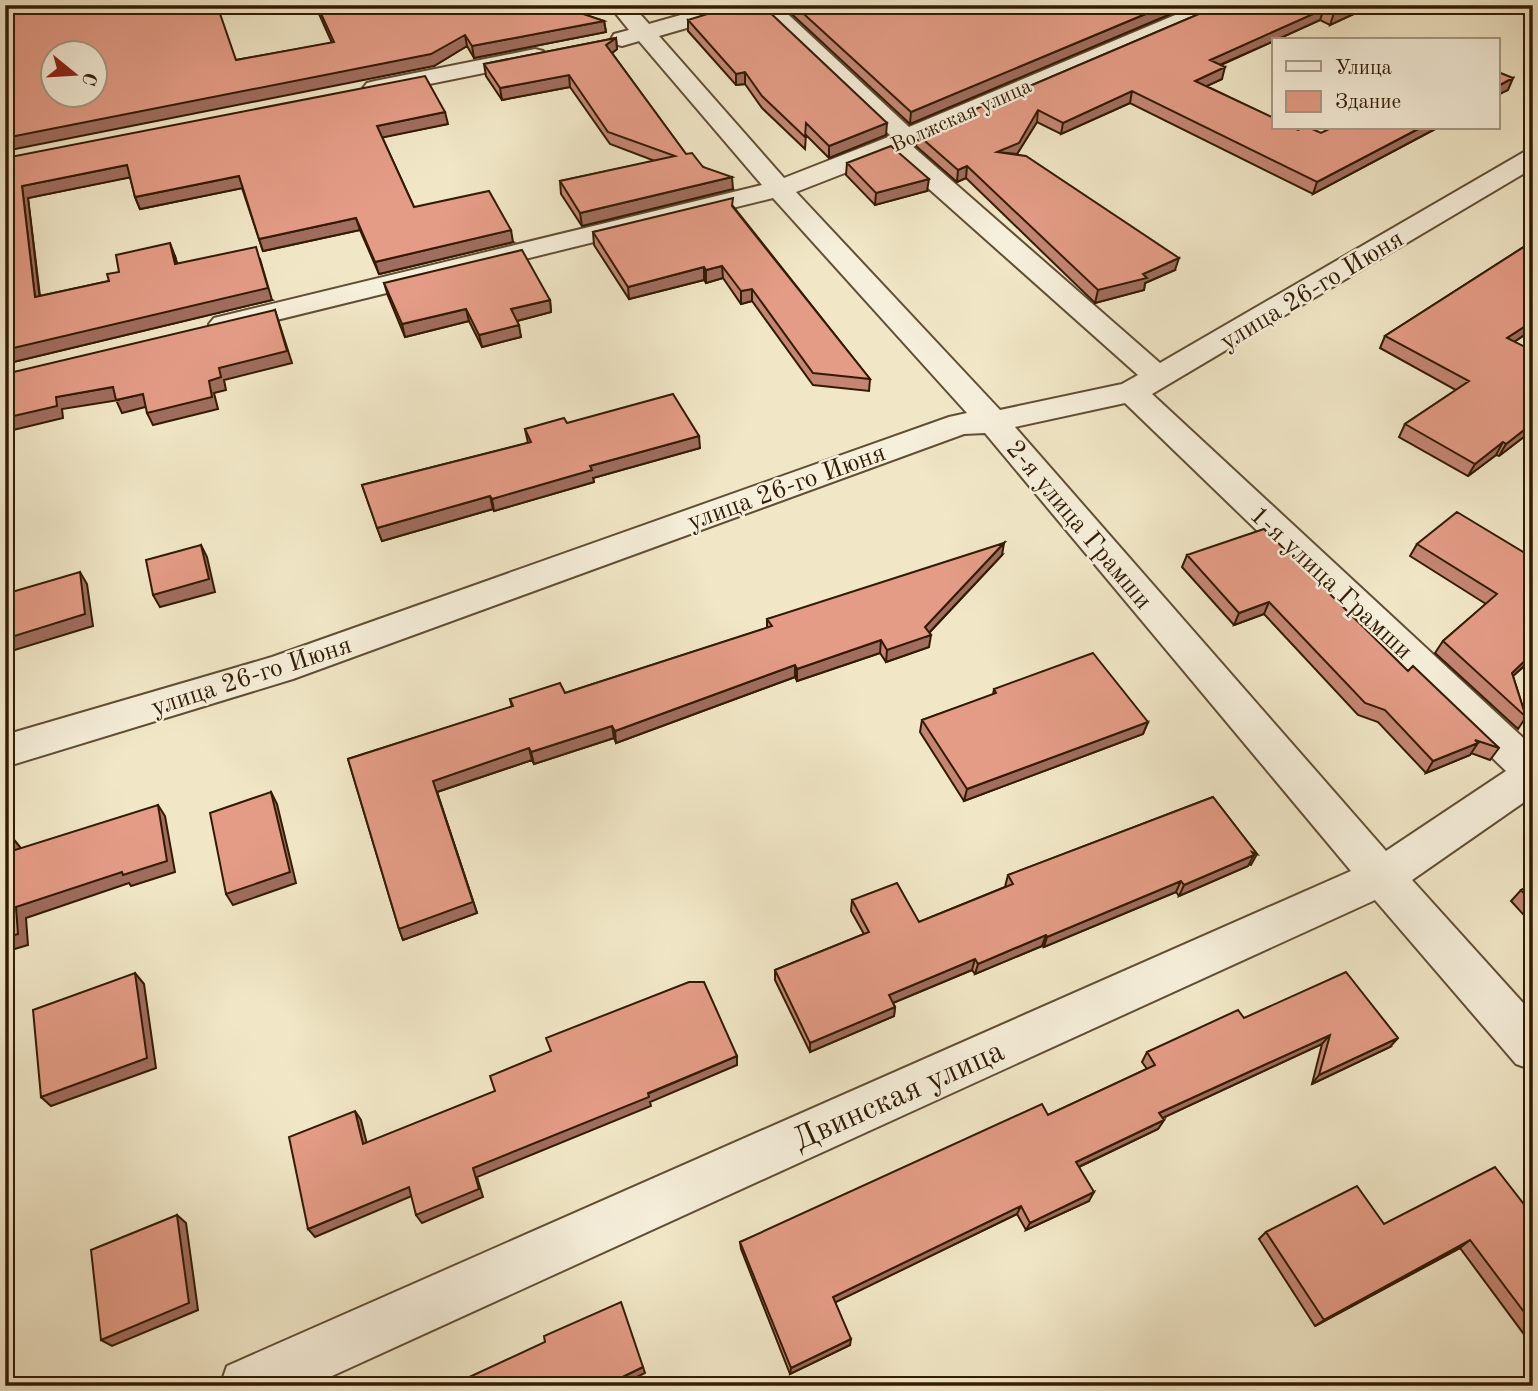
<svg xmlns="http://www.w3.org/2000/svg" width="1538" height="1391" viewBox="0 0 1538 1391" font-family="'Old Standard TT',serif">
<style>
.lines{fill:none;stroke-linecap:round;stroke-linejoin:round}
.street-casing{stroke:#624e34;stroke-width:4}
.street{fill:#f6efdb;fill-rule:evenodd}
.wall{fill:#c48673;stroke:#331b03;stroke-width:2}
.shaded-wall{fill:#a06d5e;stroke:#331b03;stroke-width:2}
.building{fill:#e49c86;stroke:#331b03;stroke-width:2;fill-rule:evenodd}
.labels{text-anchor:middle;stroke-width:5;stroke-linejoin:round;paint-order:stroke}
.far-street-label{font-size:21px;fill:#331b03;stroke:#f6efdb}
.street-label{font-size:26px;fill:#331b03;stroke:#f6efdb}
.near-street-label{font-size:32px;fill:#331b03;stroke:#f6efdb}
</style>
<rect width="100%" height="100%" fill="#f1e7c7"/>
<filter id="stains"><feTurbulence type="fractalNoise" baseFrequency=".00286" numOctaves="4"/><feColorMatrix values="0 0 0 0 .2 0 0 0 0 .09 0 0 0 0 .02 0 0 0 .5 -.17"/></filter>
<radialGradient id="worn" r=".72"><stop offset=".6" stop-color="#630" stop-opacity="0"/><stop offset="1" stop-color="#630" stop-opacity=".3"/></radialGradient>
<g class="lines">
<g class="street-casing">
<path id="street" d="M609,5h23l17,19 67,-19h36l-3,5 -90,26 125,142 107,-42 -137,-131h24l131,122 290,-122h30l-3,5 -315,135 249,218 364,-211 9,-3v19l-381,226 381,353v49l-121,84 121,134v56l-17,-6 -141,-164 -1065,486h-90l7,-20 1124,-495 -366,-438 -21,1 -671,245 -288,88v-32l267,-78 677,-240 18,-4 -194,-215 -549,135 -10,-3 -5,-6 5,-6 548,-133 -123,-144 -17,5 -8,-2 -3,-5 3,-5 15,-4zM891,155l247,220 -16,9 -122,26 -204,-218zM1125,403l381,368 -120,80 -371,-424z
M535,49l8,2 4,5 -4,5 -168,34 -8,-2 -4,-5 4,-5 8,-2z"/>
</g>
<use href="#street" class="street"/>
</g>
<path class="wall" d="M315,5h257l5,7 27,9 2,11 -132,26 -7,-12 -33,20 -198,-6 96,-17z
M669,5h38l-30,9z
M782,5h410l-282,119z
M1220,5h153l-43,20 -10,-5 -99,45 1,14 -16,7 92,44 23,3 116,-5 -124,66 -183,-91 -69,31 -24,-12 -20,32 158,116 -30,13 -1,7 -49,13 -129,-125 -9,4 -41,-36 1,-12z
M688,20l198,115 -57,23 -23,-23 -1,14 -43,-41 -17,-24 -9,1 -48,-54z
M616,38l1,11 -5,4 74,101 47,35 -151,37 -21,-32 -1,-13 95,-20 -45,-17 -40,-57 -68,13 -16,-24 -2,-12z
M448,124l-66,13 32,70 99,35 -134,32 -19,-44 -97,21 -21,-63 -102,21 -5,-12 -5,-20 -102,21 12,98 69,-15 66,-25 2,7 95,37 -267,64v-206z
M847,163l80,28 -52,14 -29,-30z
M733,206l137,173 -1,12 -56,-6 -61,-84 -11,3 -18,-26 -17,5 -2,-3 -75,19 -35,-54 -1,-13z
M1533,241v88l-19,13 19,9v79l-34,26 -3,-1 -28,21 -69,-39 6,-13 51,-34 -76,-42 5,-12z
M384,283l166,17 1,12 -34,9 4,16 -39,10 -13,-26 -64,16 -17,-41z
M567,423l133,25 -107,30 1,4 -100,29 -1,-2 -111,32 -20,-56 166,-42 -3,-14z
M1417,544l108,9 8,-6v111l-20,18 13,41 -8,12 -83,-76 8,-12 43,-37 -76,-48z
M1002,555l-73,78v14l-43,15 -6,-9 -83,28 -2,-4 -179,66 -2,-5 -80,26 -2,-4 -95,32 40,121 -74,27 -4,-11 -51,-170 164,-52 -2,-8 55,-6 202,-65v-9z
M1187,555l221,116 91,77 -9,12 -19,-7 -1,2 -44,18 -48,-51 -20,-7 -94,-101 -30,11 -52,-58z
M994,689l154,33 -5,12 -179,67 -44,-69 2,-12 71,-25z
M1213,797l44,57 -6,11 -2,-1 -1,2 -69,30 -3,-4 -132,55 -2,-1 -67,28 -3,-4 -79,33 2,4 -1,9 -84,36 -35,-72v-10l89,-36 -13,-23 1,-11 67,22 86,-35 3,-12z
M1533,885v40l-22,-24 10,-11z
M1244,1018l146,29 -78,37 10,-40 -160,74 2,2 -6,9 -79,38 10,34 -63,29 -9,-16 -182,88 15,43 -60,29 -49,-125 -1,-7 308,-127 99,-46 -5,-7 5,-10z
M1533,1216v123l-4,2 -69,-93 -145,78 -56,-87 7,-7 118,-8z"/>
<path class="shaded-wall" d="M677,5h30l-30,9z
M1167,5h25l-282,119 1,-12z
M1352,5h21l-43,20 4,-12z
M1324,9l-4,11 -44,20h-2v1l-68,30 4,-11z
M604,21l2,11 -132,26 -2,-12z
M465,35l2,11 -33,20 -429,85v-13z
M616,38l1,11 -10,8 -1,-12z
M1225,67l-3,12 -30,14 3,-12z
M745,72v12l-9,1v-11z
M569,75l1,12 -68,13 -2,-12z
M1513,78l-5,12 -10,5v-9z
M1132,91l-2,12 -69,31 2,-11z
M1038,110l-1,12 -20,32 -20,-2z
M445,112l3,12 -68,14 -3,-12z
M887,123l-1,12 -57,23v-12z
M1420,128h17l-124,66 4,-12z
M127,165l5,12 -104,21 13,111 -6,-12 -13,-111z
M967,166l-1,12 -9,4 1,-12z
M239,176l4,12 -103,21 -5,-12z
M732,177l1,12 -151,37 -2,-13z
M929,179l-2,12 -52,14 1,-12z
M356,218l4,12 -97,21 -4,-12z
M511,230l2,12 -134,32 -4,-12z
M170,243l5,13 5,20 -5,-12z
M1179,258l-4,12 -30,13 -1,7 -49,13 3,-13 45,-16z
M260,259l12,41 -267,64v-14z
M722,266l1,12 -17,5v-13z
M704,267v13l-75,19 -1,-12z
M752,289v12l-11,3v-13z
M550,300l1,12 -38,10 -2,-13z
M466,309l3,12 -64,16 -3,-13z
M275,310l17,53 -68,17 2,10 -12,3 4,16 -65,16 -6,-12 62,-32 10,-13z
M1533,321v8l-32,22 6,-13z
M519,325l2,12 -39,10 -3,-12z
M113,387l6,13 -57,9 1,9 -58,14v-14l51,-21z
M143,394l6,12 -27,7 -6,-13z
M1533,423v7l-34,26 7,-12z
M699,436l1,12 -107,30 1,4 -100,29 -2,-12 98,-33z
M1503,442l-7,13 -28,21 7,-12z
M490,496l3,13 -111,32 -5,-13z
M1004,543l-2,12 -77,82 6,-2 -2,12 -43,15 1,-12 38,-23z
M201,545l6,12 8,35 -55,15 -7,-12z
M80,572l7,12 6,42 -88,27v-14z
M1269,602l-5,12 -30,11 5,-12z
M881,640l-1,13 -83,28v-12z
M1533,653v5l-30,27 9,-12z
M795,665v12l-179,66 -1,-12z
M1148,722l-5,12 -179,67 3,-12z
M612,726l2,12 -80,26 -3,-12z
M1478,743l-8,12 -44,18 7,-12z
M529,748l3,12 -95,32 40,121 -74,27 -4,-11 34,-148z
M271,792l6,12 19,79 -63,22 -7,-11z
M158,805l7,11 10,56 -44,14 -2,-3 -103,35 2,27 -23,7v-14l11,-31z
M11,836l9,11 1,15 -9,-11z
M1254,855l-6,11 -69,30 5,-11z
M1181,881l-5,11 -132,55 3,-10z
M1046,935l-4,11 -67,28 3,-10z
M975,959l-3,11 -84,35 1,-10z
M135,973l9,11 12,84 -105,38 -10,-9z
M895,1007l-1,9 -84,36v-9z
M1330,1035l-8,9 -168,78 5,-9z
M1398,1038l-8,9 -78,37 7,-9z
M737,1056v9l-87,37 1,4 -174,71 6,20 -61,26 -6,-8 57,-47z
M355,1111l6,9 8,32 -6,-8z
M1164,1120l-6,9 -86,41 4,-8z
M409,1187l5,8 -99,42 -7,-8z
M1094,1192l-5,9 -63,29 4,-7z
M1021,1206l-4,8 -185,90 1,-7z
M177,1215l9,8 12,87 -86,36 -11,-6z
M1470,1240l-10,8 -145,78 9,-6z
M851,1339l-1,6 -60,29 1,-6z
M643,1367l2,6 -26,13h-15z"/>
<path class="building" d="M32,5h185l19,55 98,-18 -17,-37h255l5,7 27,9 -132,25 -7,-11 -34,19 -426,84v-128zM52,52h42v42h-42z
M736,5h26l125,118 -58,23 -23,-23 -1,14 -43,-41 -17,-24 -9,2 -48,-54z
M794,5h373l-256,107z
M1220,5h132l-18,8 -10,-4 -114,51 15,7 -30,14 79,37v10h20l4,2 4,-2h8l11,5 10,-5h89l-103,54 -185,-91 -69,32 -25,-13 -19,33 -22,9 29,4 153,102 -36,16 4,4 -49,12 -131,-124 -9,4 -41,-36z
M616,38l-10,7 80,109 6,-1 11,14 29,10 -152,36 -20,-32 115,-25 -67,-24 -39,-57 -69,13 -16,-24z
M1498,72l15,6 -15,8z
M425,76l20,36 -68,14 37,81 75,-16 22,39 -136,32 -19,-44 -97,21 -20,-63 -104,21 -8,-32 -105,21 13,111 74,-16 -2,-7 12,-2 -3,-17 54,-12 5,21 81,-17 12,41 -263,62v-192z
M891,146l38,33 -53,14 -29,-30z
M733,198l-1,8 138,173 -57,-6 -61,-84 -11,2 -19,-25 -16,4 -2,-3 -76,20 -35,-55z
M1533,241v80l-26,17 26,13v72l-27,21 -3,-2 -28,22 -70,-40 64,-43 -84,-45z
M522,250l28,50 -39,9 8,16 -40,10 -13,-26 -64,15 -18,-41z
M275,310l12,41 -68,17 2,9 -12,4 3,16 -65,16 -4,-19 -27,6 -3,-13 -57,10 1,9 -52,12v-44z
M673,394l26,42 -109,30 2,4 -100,29 -2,-3 -113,32 -15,-43 169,-43 -6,-13 39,-11 3,5z
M1457,512l68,41 8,-6v106l-21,20 14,44 -83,-76 54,-47 -80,-50z
M1264,529l144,142 5,-5 86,82 -24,-8 3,3 -45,18 -48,-51 -20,-7 -96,-101 -30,11 -52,-58z
M1004,543l-79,84 6,8 -44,15 -6,-10 -84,29 -2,-4 -180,66 -3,-5 -81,26 -2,-4 -96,33 40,121 -74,27 -51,-170 165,-53 -3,-7 50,-16 5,10 207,-67 -5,-7z
M201,545l8,34 -56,16 -7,-35z
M80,572l5,42 -80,25v-45z
M1093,653l55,69 -181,67 -45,-69 74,-27 -2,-4z
M271,792l19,80 -64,22 -16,-81z
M1213,797l44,57 -5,-2 2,3 -70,30 -3,-4 -134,56 -1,-2 -68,29 -3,-5 -86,36 6,12 -85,36 -35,-73 94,-38 -17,-32 45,-17 22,39 94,-38 -5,-9z
M158,805l9,56 -44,14 -1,-3 -106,35 2,27 -13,4v-101l6,-1 1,15z
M1533,885v18l-12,-13z
M1346,972l52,66 -79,37 11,-40 -171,78 5,7 -88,42 18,30 -64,31 -9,-17 -188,91 18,42 -60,29 -51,-126 302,-138 6,11 107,-50 -8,-13 91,-42 6,8z
M135,973l12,85 -106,39 -8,-87z
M689,982h15l33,74 -89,37 1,4 -176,71 6,21 -63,26 -7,-28 -101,42 -19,-92 66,-26 8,33 132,-53 -5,-15 61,-25 -5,-13z
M1495,1167l38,49v108l-63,-84 -146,80 -58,-88 91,-46 27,38z
M177,1215l12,88 -88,37 -10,-90z
M621,1302l22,65 -39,19h-154l95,-44 -1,-6z"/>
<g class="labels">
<g class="far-street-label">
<text transform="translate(961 115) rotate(-24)" y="7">Волжская улица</text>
</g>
<g class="street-label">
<text transform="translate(1311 289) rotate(-31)" y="9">улица 26-го Июня</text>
<text transform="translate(786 486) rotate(-20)" y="9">улица 26-го Июня</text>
<text transform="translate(1080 524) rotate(50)" y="9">2-я улица Грамши</text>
<text transform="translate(1332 582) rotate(43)" y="9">1-я улица Грамши</text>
<text transform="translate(251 675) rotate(-18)" y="9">улица 26-го Июня</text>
</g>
<g class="near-street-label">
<text transform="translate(898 1094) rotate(-24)" y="11">Двинская улица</text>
</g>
</g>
<rect width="1538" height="1391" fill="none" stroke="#f1e7c7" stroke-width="28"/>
<rect x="7" y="7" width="1524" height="1377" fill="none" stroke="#331b03" stroke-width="3.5"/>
<rect x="14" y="14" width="1510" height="1363" fill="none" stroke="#331b03" stroke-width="2"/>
<rect x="1272" y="38" width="228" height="91" fill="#f6efdb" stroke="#a89a85" stroke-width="2"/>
<rect x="1286" y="61" width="35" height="10" fill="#f6efdb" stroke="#a89a85" stroke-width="2"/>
<text x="1335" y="74" font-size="21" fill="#331b03">Улица</text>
<rect x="1286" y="91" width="35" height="21" fill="#e49c86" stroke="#a89a85" stroke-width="2"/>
<text x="1335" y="108" font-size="21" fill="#331b03">Здание</text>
<g transform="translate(74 74) rotate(108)"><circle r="33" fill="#f6efdb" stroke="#a89a85" stroke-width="2"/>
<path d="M0-5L12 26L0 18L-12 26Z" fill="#8f2418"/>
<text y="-10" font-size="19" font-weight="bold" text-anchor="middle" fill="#331b03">С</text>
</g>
<rect width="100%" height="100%" filter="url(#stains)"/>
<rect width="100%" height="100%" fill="url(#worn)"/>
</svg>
